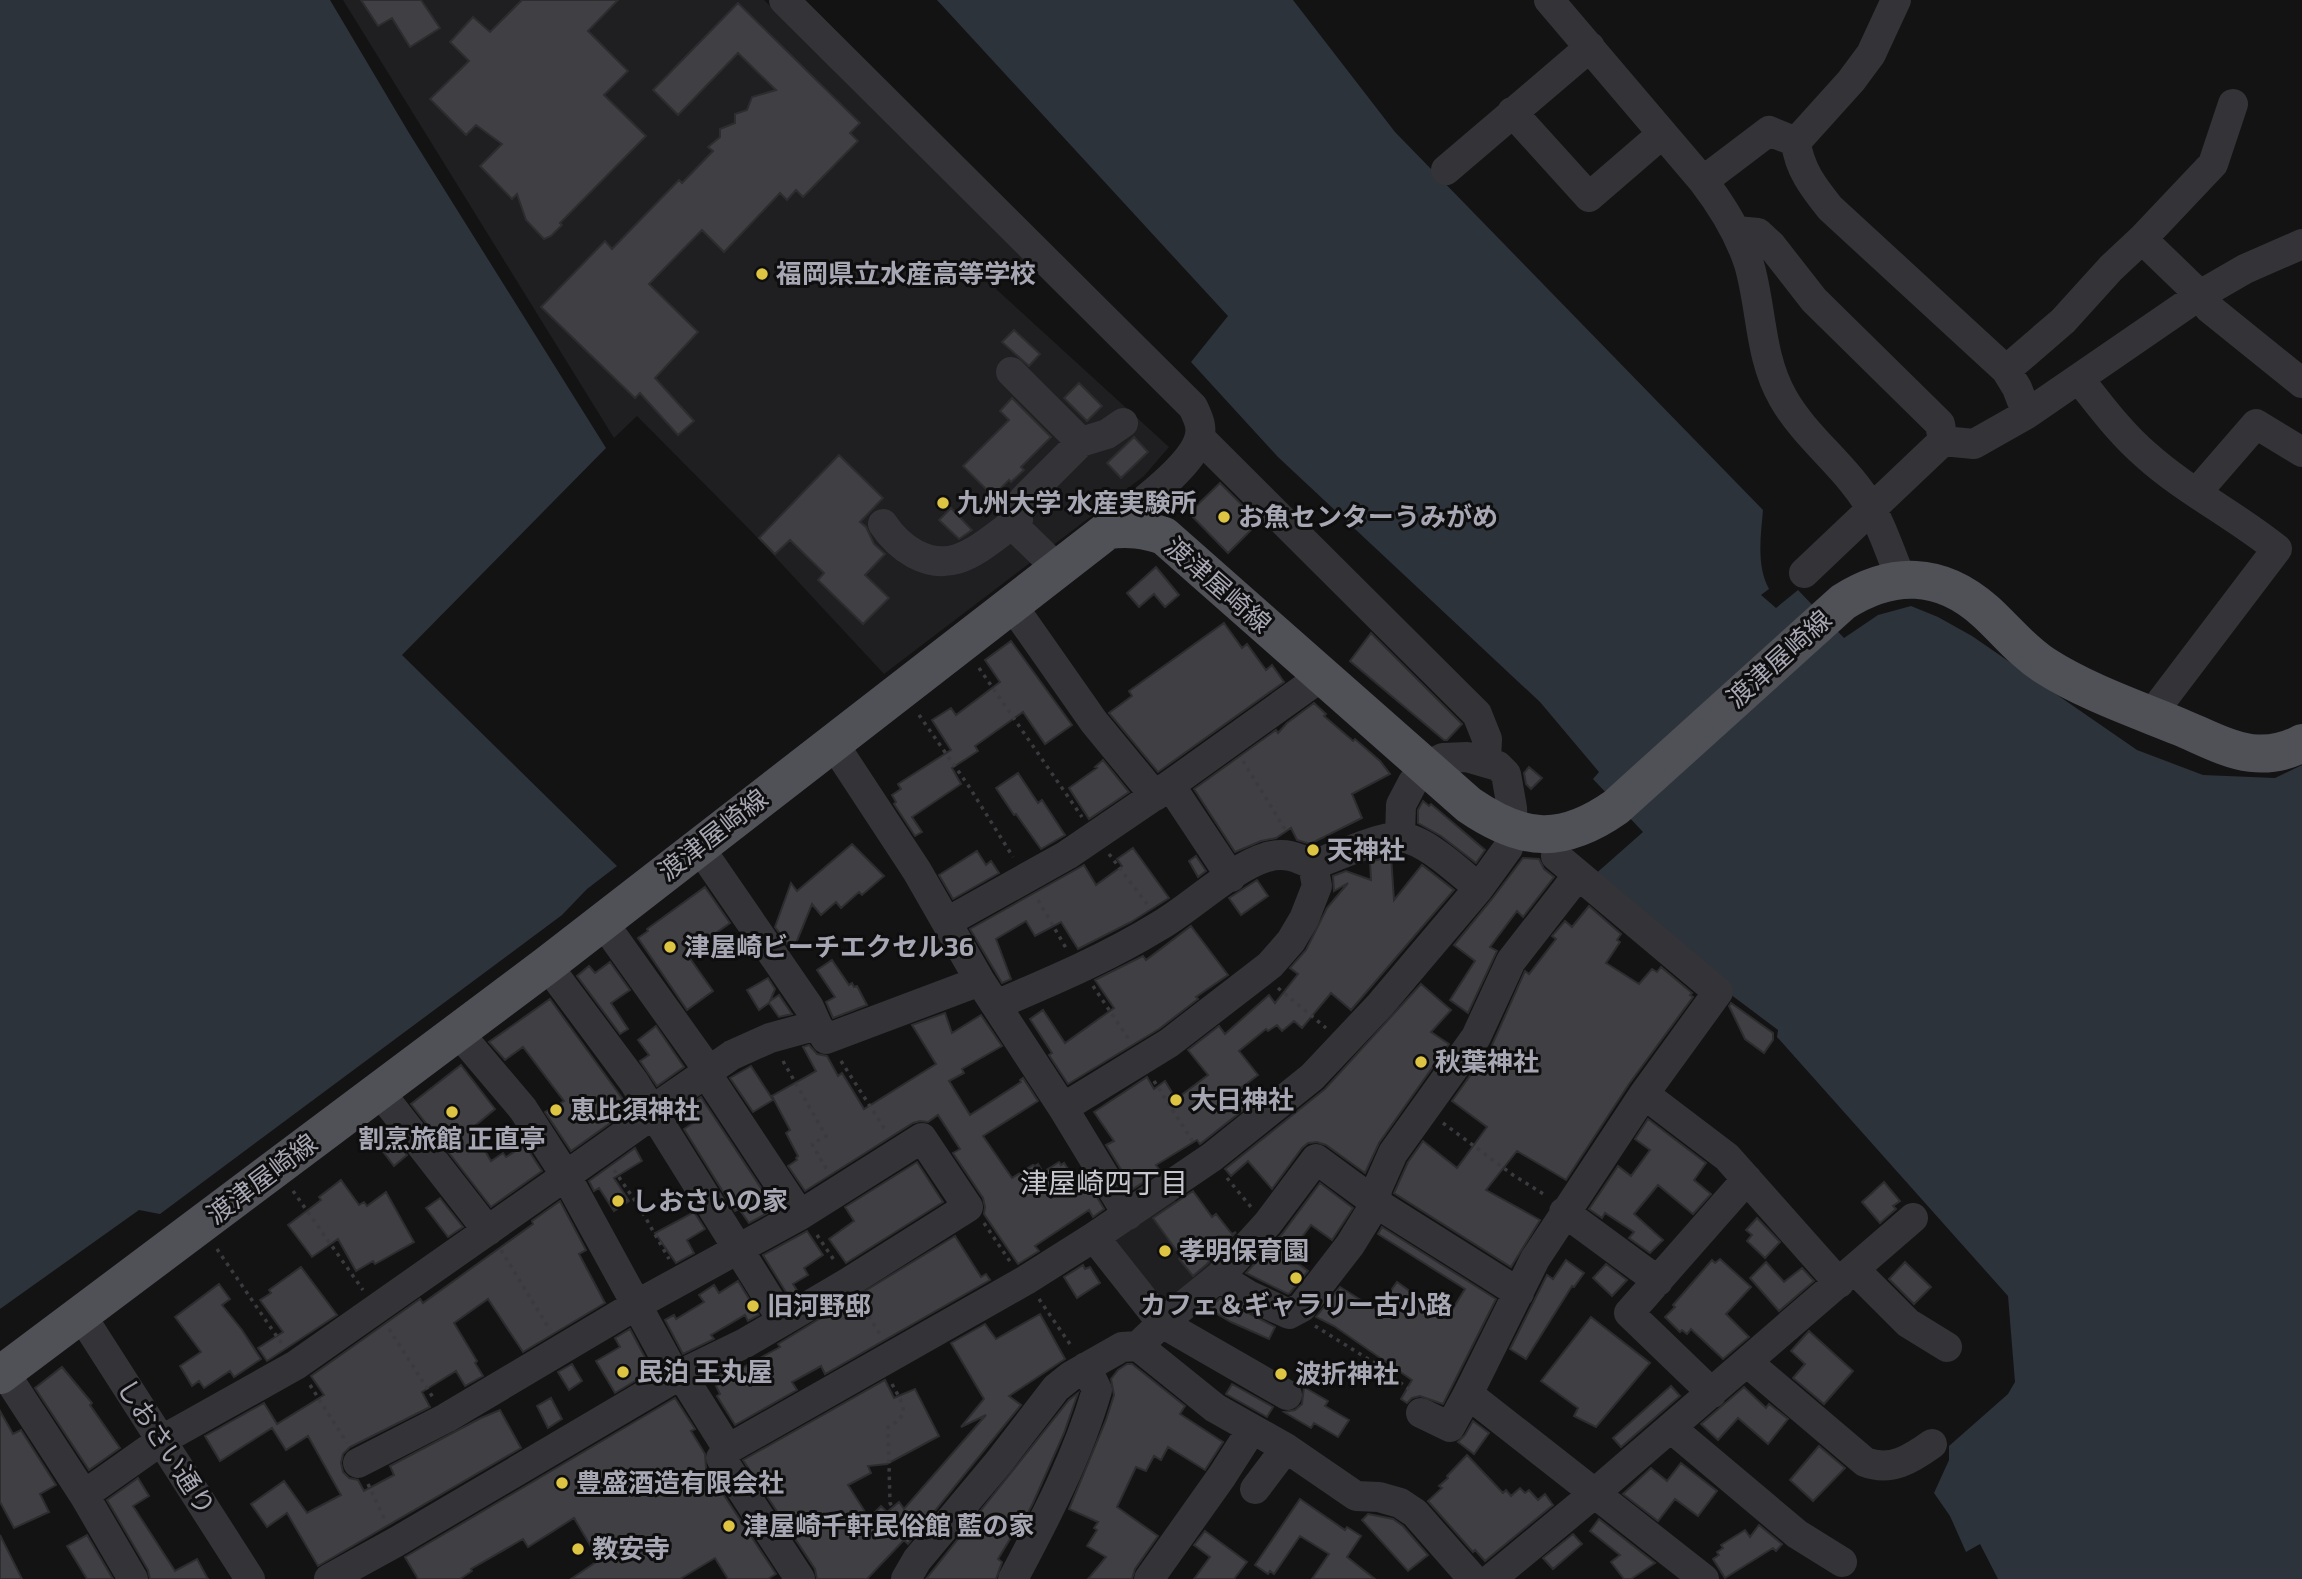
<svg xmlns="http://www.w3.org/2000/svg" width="2302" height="1579" viewBox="0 0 2302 1579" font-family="'Exo 2','Noto Sans JP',sans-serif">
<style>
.built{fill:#1f1f21}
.water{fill:#2d333b}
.building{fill:#404044;stroke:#2d2d30;stroke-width:2}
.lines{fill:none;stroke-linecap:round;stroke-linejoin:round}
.path{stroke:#3a3b3f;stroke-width:3.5;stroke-dasharray:3.5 5;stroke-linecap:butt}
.minor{stroke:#343438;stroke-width:30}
.major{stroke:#505157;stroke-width:38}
.poi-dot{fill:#ddc442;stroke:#0e0e0f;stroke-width:2.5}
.labels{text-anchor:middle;stroke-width:6;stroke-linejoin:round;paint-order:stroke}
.poi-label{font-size:26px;font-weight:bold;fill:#a6a7b3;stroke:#0e0e0f;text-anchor:start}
.street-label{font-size:26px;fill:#a6a7b3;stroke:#0e0e0f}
.neighbourhood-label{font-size:28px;fill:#c6c7cf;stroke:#0e0e0f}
</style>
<rect width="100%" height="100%" fill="#131314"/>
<path class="built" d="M343,0h421l261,259 -29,30 173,158 -25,29 -260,198 -133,-143 -114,-115 -23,22z
M1170,1193l52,70 -56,47 -58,-71z"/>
<path class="water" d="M0,0h330l79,133 197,315 -204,207 215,211 -30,23 -25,26 -402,299 -21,-4 -139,99z
M937,0h356l102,132 368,378c-2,25 -7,55 6,79l-8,6 15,13 22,-18 46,48 34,-23 33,-9 27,11 34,19 165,114 66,25 72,3 27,-13v814h-304l-18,-35 -14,8 -16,-36 -16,-23 15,-33v-14l59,-52 7,-12 -7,-86 -231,-259 1,-7 -52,-39 -134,-114 51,-45 -50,-53 6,-7 -59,-70 -262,-245 -87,-95 37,-46z"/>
<path class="building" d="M361,0h60l19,28 -30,19 -18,-29 -14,8z
M522,0h96l-30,31 40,40 -24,24 42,41 -86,87 2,2 -11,11 -7,3 -18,-19 -9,-26 -5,5 -32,-33 22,-22 -26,-19 -10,10 -36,-36 39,-38 -19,-19 23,-25 17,15z
M738,3l122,120 -10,10 8,8 -55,56 -7,-7 -9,10 -7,-7 -56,59 -22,-22 -53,54 49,48 -43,46 39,43 -16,14 -38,-42 -5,5 -94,-91 64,-66 7,8 67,-69 3,3 31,-32 -5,-4 12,-10v-8l15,-6v-9l12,-4 5,-13 24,-7 -38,-37 -60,62 -25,-25z
M1014,330l26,24 -11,12 -27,-24z
M1079,383l23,23 -15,15 -23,-23z
M1012,398l39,39 -30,30 3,3 -13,12 -2,-2 -16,16 -30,-30 46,-46 -9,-9z
M1134,437l14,15 -27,26 -14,-15z
M839,455l44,43 -23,24 6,5 8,17 11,10 -20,21 24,23 -26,26 -45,-44 6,-7 -34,-33 -15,14 -16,-16z
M1220,483l39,39 -31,31 -39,-40z
M951,508l21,22 -13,9 -20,-19z
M1156,567l23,28 -14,12 -11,-13 -15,13 -12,-14z
M1224,623l18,25 5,-4 19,26 6,-5 12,17 -126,90 -49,-59 23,-17 -3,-5z
M1371,633l91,91 -15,16h-3l-94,-79z
M1011,641l61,84 -27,19 -22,-32 -48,34 3,5 -26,17 9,16 -49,33 10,15 -7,4 -21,-32 2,-2 -4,-7 9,-6 -3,-5 53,-34 -19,-30 19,-12 5,7 44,-33 -15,-22z
M1314,703l12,11 -2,2 29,25 2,-2 25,22 10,13 -38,20 10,24 -52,26 -13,-4 -6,-12 -15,10 -15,3 -26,11 -41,-63 82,-59 2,3 9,-10z
M1103,760l26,32 -40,27 -20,-31 28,-20 -2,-1z
M1529,767l13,11 -11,11 -5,-5 -2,-11z
M1018,773l20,30 4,-3 23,35 -24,14 -25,-35 -2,1 -18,-27z
M1423,801l6,5 2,-2 54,46 -9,13 -35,-27 -23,-13v-13z
M852,844l32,32 -22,19 -3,-3 -18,16 -5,-6 -15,13 -9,-11 -18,44 -6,-3 -13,-18 16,-44 6,8z
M1133,848l36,50 -38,24 -53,27 -17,-27 -26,14 -9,-15 -30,18 15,40 -9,4 -32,-54 114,-64 12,20 26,-19 -5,-7z
M977,851l9,14 5,-4 8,12 -46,26 -14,-24z
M1196,856l10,15 -8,6 -9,-16z
M1391,856l3,44 28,-35 32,25 -103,120 -20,-17 -29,35 -8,-7 -12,10 -5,-6 -9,6 -2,-2 -27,22 19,24 -17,13 11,15 -52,41 -3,-4 -41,25 4,6 -27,18 -27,-44 8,-4 -20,-29 53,-35 7,12 11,-8 11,18 32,-24 -20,-25 31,-24 6,8 44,-39 6,8 23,-29 -8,-6 16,-18 21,-42 21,-25 -14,8 -1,-15 13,-5 25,9 -1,-18z
M1523,858l16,1 5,10 10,8 -31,40 -6,-6 -27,36 7,4 -29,62 -18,-13 25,-39 -21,-16 38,-46z
M1257,880l11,16 -27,19 -12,-17z
M705,887l25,36 -28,20 3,3 -16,11 24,34 -26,19 -49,-72 10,-7 -1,-2z
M1589,906l32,28 -4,6 3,2 -14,21 33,21 13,-15 5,3 4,-5 31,26 -2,2 3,2 -64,87 -63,96 -49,-29 -31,39 54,30 -29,47 -117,-74 14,-31 15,-21 34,27 30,-41 -35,-26 40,-56 33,-74 4,3 27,-35 -4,-3 13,-15 7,6z
M1191,926l37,49 -32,22 2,2 -39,30 -91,55 -19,-29 3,-2 -22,-34 13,-9 22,33 49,-35 -19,-28 48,-24 3,4z
M832,960l17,25 3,-2 2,4 3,-1 10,19 -34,13 -7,-16 9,-5 -18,-27z
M610,962l20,28 -19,13 17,26 -8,5 -43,-58 12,-10 6,7z
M768,978l7,11 -5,12 9,-6 13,19 -13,3 -10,-14 -10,7 -12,-20z
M1421,984l30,26 -20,22 18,12 -70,99 -14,30 -39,-28 -9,-3 -9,1 -6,5 -30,41 -24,-28 -17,15 -6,-7 100,-80z
M550,999l80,110 -59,42 -26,-39 19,-11 -41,-54 -18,13 -16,-18z
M1731,1003l42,30v7l-9,13 -19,-14 -16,-33z
M945,1013l7,20 29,-18 21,31 -40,23 2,4 -15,8 21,34 51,-33 -1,-2 3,-2 15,23 -55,35 29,42 21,-13 2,1 3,-2 5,8 16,-10 2,3 3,-2 16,24 8,-5 16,27 -11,8 -4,-7 -54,36 4,5 -21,13 -34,-50 1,-7 -2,-9 -30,-45 7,-4 -22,-34 -10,7 -8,-1 -7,2 -108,68 -17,-25 9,-6 -1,-2 2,-2 -12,-23 4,-3 -18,-34 44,-25 -13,-24 6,-2 8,9 10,2 11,20 4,-3 22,36 72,-45 -24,-39z
M656,1026l28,41 -27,19 -17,-25 9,-6 -11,-15z
M461,1065l34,44 -19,16 4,5 -5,4 16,27 12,-8 3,4 19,-12 17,26 -51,36 -80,-103z
M751,1066l22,34 -20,12 -23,-34z
M701,1097l74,112 -26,14 -10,-14 -4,2 -51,-82 15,-10 -9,-14z
M1648,1119l58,44 -12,17 17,14 -18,20 -35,-29 -24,29 29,26 -13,13 -21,-15 5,-6 -29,-19 -3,5 -13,-9 29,-43 13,10 19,-26 -15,-11z
M388,1131l19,24 -13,11 -19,-25z
M635,1148l7,13 -28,17 15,23 -15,10 -15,-23 -5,3 -5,-10z
M917,1162l26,40 -97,61 -17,-24 25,-18 -9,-14z
M341,1180l18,25 5,-3 3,4 19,-14 28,50 -39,22 -2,-3 -17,10 -18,-32 -26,18 -24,-32 33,-25 -2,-3z
M1884,1182l16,19 -7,5 3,3 -16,14 -18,-21z
M1320,1183l33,25 -21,32 -21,-15 -23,31 20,15 -18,22 -2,1 -42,-21 36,-39z
M1193,1191l19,26 4,-3 16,20 4,-2 -29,32 -14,12 -14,-17 2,-2 -28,-39z
M440,1198l23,29 -15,10 -22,-29z
M560,1201l26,49 -7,4 26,49 -82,49 -35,-53 -34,24 23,38 -2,2 8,13 -18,10 -9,-15 -34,21 8,15 -80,40 -7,7 -2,9 2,9 6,6 9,2 6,11 30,-16 -4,-9 91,-48 19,-8 21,38 -203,118 -31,-53 -20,14 -16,-23 33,-23 23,32 34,-18 -33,-59 -22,14 -14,-22 -52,33 -15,-25 59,-33 13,21 47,-29 -13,-19 109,-77 3,4 110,-79 -1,-3z
M694,1212l11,17 -18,11 7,13 -18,10 -21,-30z
M1757,1218l23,24 -15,16 -18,-17 5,-6 -6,-5z
M1382,1227l114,72 -53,105 -23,-8 -8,2 -5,5 -6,-4 11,-19 -78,-54 -18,-9 24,-30 37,23 20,-28 50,36 18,-29 -87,-55z
M807,1231l16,24 -19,13 4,7 -15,9 5,8 -9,5 -26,-42z
M955,1236l26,41 5,-3 4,6 -165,94 -4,-8 -29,16 5,8 -62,35 -18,-29 3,-2 -8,-16 19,-9 2,4 47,-26 -2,-3z
M1720,1259l31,28 -25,27 23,23 -26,22 -32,-30 -4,5 -5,-4 -2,2 -15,-15 10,-10 -2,-2 39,-45 3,3z
M1566,1260l18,13 -10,14 -2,-1 -46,73 -16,-10 37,-74 6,4z
M1766,1262l18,20 18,-14 12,13 -35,30 -29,-33z
M1905,1262l26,25 -17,17 -25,-25z
M1606,1264l21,16 -15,16 -19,-18z
M1083,1265l2,4 5,-2 10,16 -23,15 -13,-21z
M301,1267l36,48 -70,46 -9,-13 25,-16 -23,-32 11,-7 -2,-3z
M738,1281l21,34 -11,6 -3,-6 -34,20 3,4 -31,15 -18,-34 9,-5 2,4 28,-17 -5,-7 15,-10 5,8z
M219,1284l11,15 -8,6 20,25 19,29 -27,18 -4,-6 -26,17 -5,-7 -7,5 -12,-20 21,-14 -26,-35z
M1220,1298l55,29 -6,12 -38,-17 -22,-13z
M1040,1314l25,45 -56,37 12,9 -113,139 -4,-4 -37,39h-50l-2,-10 -72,-109 142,-80 9,18 21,-9 24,47 -52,28 -19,2 3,7 -23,12 21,33 12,-12 6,6 12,-10 5,7 82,-94 -25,12 23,-28 -33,-56 34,-19 11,15z
M1591,1317l59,46 -54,64 -22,-11 4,-8 -37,-27z
M630,1329l18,34 -8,4 5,8 -30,18 -19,-32 24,-14 -5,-9z
M1809,1331l44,40 -29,33 -31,-26 12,-14 -14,-13z
M572,1364l10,17 -13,9 -11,-18z
M1127,1364h5l53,42 -5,8 43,28 -18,28 -37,-23 -7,13 -7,-4 -8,15 -10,-4 -19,40 41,29 -23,33 -3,10h-44l18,-22 -19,-11 10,-16 -3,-2 4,-6 -29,-13 37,-89 8,-25 -3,-16 7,-9z
M62,1367l30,36 -2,2 30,43 -31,22 -54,-82z
M1232,1384l41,23 -6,10 -41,-23z
M1671,1386l9,10 -59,51 -8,-9z
M1304,1387l24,14 -3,5 24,14 -11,17 -24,-14 -3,5 -27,-16 11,-2 7,-6z
M1744,1387l22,21 3,-4 19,15 -20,25 -30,-26 -20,22 -17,-16z
M1078,1393l-14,40 -31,70 -14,27 -3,-1 -18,30 4,3 -6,17h-70l143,-179z
M551,1398l11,21 -14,9 -11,-22z
M675,1398l20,31 -4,2 14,23 1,14 70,106 -8,5h-40l-13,-21 -35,21h-109l28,-19 -25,-42 -46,29 -5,-8 -52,30 1,2 -12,8h-42l-13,-22z
M0,1411l13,23 8,-4 35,55 -16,9 9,18 -35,16 -14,-26z
M1473,1421l16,12 -15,21 -16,-12 7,-7z
M1819,1446l26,22 -32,33 -23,-21z
M1467,1455l36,38 3,-3 5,6 9,-8 5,5 4,-3 9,10 7,-6 8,11 -68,56 -10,-11 -2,2 -45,-51 14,-13 -3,-2 9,-8 -1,-2z
M1681,1463l36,28 -19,25 -23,-17 -17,22 -35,-27 28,-26 16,13z
M138,1478l11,18 -16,10 42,65 22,-12 11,20h-58l-2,-9 -41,-70z
M1300,1499l45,31 2,-3 14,9 -14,21 28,22h-63l17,-25 -29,-18 -26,38 -4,-3 -2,3 -13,-9z
M1368,1514l25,5 10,7 25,29 -20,16 -46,-51z
M1599,1519l56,44 -24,16h-7l-13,-17 9,-7 -30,-24z
M1759,1525l23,19 -6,7 -3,-3 -48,30 -12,-19 6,-4 -2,-3 6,-4 -2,-3 24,-15 5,7z
M1205,1531l42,31 -13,17h-40l16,-22 -16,-12z
M1573,1534l9,10 -29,25 -10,-11z
M0,1535l22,44h-22z
M87,1535l26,44h-26l-20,-33z"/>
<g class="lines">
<path class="path" d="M979,668l103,149
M919,715l49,70 45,72
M1243,761l42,68
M1109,854l38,50
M1038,900l28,48
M1093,986l35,52
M1278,988l48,40
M783,1061l43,75 -14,8 15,26
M841,1061l45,70
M1154,1081l39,61
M1443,1123l70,52 32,20
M614,1170l26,38 29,51
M1227,1178l24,29
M293,1191l70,99
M984,1223l27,40
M817,1235l19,28
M217,1249l65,95
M501,1250l49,80
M1039,1299l33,48
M859,1302l21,32
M1315,1326l58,36 37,28
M389,1329l45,70
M892,1384c11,21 20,30 -4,43l2,76 8,13 13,14
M310,1385l37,58
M368,1484l18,38"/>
<path class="minor" d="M784,0l409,407c5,11 10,20 6,32 -8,29 -67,70 -91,91
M1549,0l154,181c20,26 36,52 46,83 13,44 10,92 34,134 23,41 66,70 89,112 12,21 19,46 29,68
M1512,112l77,85 73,-63
M1796,142c3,27 18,46 34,66l176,162 11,18 10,26
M1446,170l144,-123
M1703,181l66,-50 27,11 55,-61 20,-27 25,-54
M1736,231l22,2 13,12 43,55 126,124 3,17
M2142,239l58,56 9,13 93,75
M2006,370l57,-49 48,-53 31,-29 71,-75 20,-60
M1011,372l70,70 26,-8 16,-11
M2079,379c21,26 41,54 67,76 40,36 89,60 131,94l-126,166
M1200,438l277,276 10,25 -1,22
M2197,492l59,-68 46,28
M883,524c16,24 44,44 74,35 22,-7 42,-26 61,-39
M1058,569l-41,-40v-19l7,-11 57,-57
M1804,573l139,-132 31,3 53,-30 173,-119 45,-26 57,-25
M1012,605l82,117 61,74
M833,743l84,128 63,110 83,127 65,107
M1170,785l61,92
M699,847l110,160 8,18 9,14 154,-58
M602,921l107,150 1,8 90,136
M947,922l120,-67 103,-70 152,-109
M547,965l87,117 149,239
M996,1005c56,-24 111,-47 163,-79 33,-19 72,-58 108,-69 18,-5 30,0 46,8 16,-6 74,-31 88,-28 25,3 58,35 78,51
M457,1031l66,78 43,67 110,201
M379,1091l109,140
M1644,1094l83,63 112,126
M1063,1108l106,-65 101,-78 21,-24 13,-22 13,-33 -4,-21
M1564,1212l94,69
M1094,1237l68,86 125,72
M1854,1269l54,54 39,24
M1219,1277l29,18 41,19 13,-7 48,-62 26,-42 1,-14 16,-36 83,-116 35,-76 67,-86
M81,1315l169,264
M1138,1346l77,62 71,40 70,48 23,1 21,6 15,10 58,66
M1747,1362l118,100c26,10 46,-3 67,-18
M4,1372l80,123 49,84
M681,1374l47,75
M1712,1393l-83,-80 118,-134
M1468,1394l236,185
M1421,1413l29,14 18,-33 67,-135 109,-165 74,-102 -162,-136 1,-22
M1671,1428l126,106 45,28
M1255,1489l31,-41
M84,1495l78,-55 134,-75 305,-214 45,-32 12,-13 74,-51 38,-17 47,-13
M329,1579l67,-37 285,-168 64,-31 104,-61 119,-75 -46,-69 -122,77 -164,90 -190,113 -88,45
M800,1579l-79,-121 7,-9 298,-169 68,-43 118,-80 100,-80 68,-72 99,-117 29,-40 5,-18 -1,-22 -6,-34 -8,-8 -31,-9 -24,1 -18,9 -12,15 -12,23 -1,31
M906,1579l11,-19 82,-98 57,-74 15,-12 51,-29 16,-1 24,-23 57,-46 49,-54 48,-64 60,44 143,90
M1013,1579c32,-60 65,-123 84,-189l-11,-23
M1149,1579l73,-103 30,-47
M1491,1579l105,-87 317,-274"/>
<path class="major" d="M0,1375l547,-410 561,-435c21,-2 36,-1 56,6l305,269c54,37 93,40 147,2l227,-205c49,-31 97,-31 142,9 20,18 36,39 59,54 40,26 92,44 136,62 22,9 47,23 71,26 18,2 35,-1 51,-10"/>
</g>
<g class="poi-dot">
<circle cx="762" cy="274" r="7"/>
<circle cx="943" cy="503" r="7"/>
<circle cx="1224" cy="517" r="7"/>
<circle cx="1313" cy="850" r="7"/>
<circle cx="670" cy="947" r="7"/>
<circle cx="1421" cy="1062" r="7"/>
<circle cx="1176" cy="1100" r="7"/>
<circle cx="556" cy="1110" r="7"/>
<circle cx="452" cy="1112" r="7"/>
<circle cx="618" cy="1201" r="7"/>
<circle cx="1165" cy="1251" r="7"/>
<circle cx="1296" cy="1278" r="7"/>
<circle cx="753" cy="1306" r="7"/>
<circle cx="623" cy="1372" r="7"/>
<circle cx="1281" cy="1374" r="7"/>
<circle cx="562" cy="1483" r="7"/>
<circle cx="729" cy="1526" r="7"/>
<circle cx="578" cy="1549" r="7"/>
</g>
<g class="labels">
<g class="poi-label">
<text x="776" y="283">福岡県立水産高等学校</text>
<text x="957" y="512">九州大学 水産実験所</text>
<text x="1238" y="526">お魚センターうみがめ</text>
<text x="1327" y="859">天神社</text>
<text x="684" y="956">津屋崎ビーチエクセル36</text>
<text x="1435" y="1071">秋葉神社</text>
<text x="1190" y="1109">大日神社</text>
<text x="570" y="1119">恵比須神社</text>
<text x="452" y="1148" text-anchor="middle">割烹旅館 正直亭</text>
<text x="632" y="1210">しおさいの家</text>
<text x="1179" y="1260">孝明保育園</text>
<text x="1296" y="1314" text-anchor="middle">カフェ＆ギャラリー古小路</text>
<text x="767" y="1315">旧河野邸</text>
<text x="637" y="1381">民泊 王丸屋</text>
<text x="1295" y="1383">波折神社</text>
<text x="576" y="1492">豊盛酒造有限会社</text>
<text x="743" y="1535">津屋崎千軒民俗館 藍の家</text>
<text x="592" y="1558">教安寺</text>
</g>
<g class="street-label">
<text transform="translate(1218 585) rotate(41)" y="9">渡津屋崎線</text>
<text transform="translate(1779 659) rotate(-42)" y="9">渡津屋崎線</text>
<text transform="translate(713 835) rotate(-38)" y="9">渡津屋崎線</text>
<text transform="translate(262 1179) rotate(-37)" y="9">渡津屋崎線</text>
<text transform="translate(166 1447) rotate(57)" y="9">しおさい通り</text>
</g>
<g class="neighbourhood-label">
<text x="1104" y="1193">津屋崎四丁目</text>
</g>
</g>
</svg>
